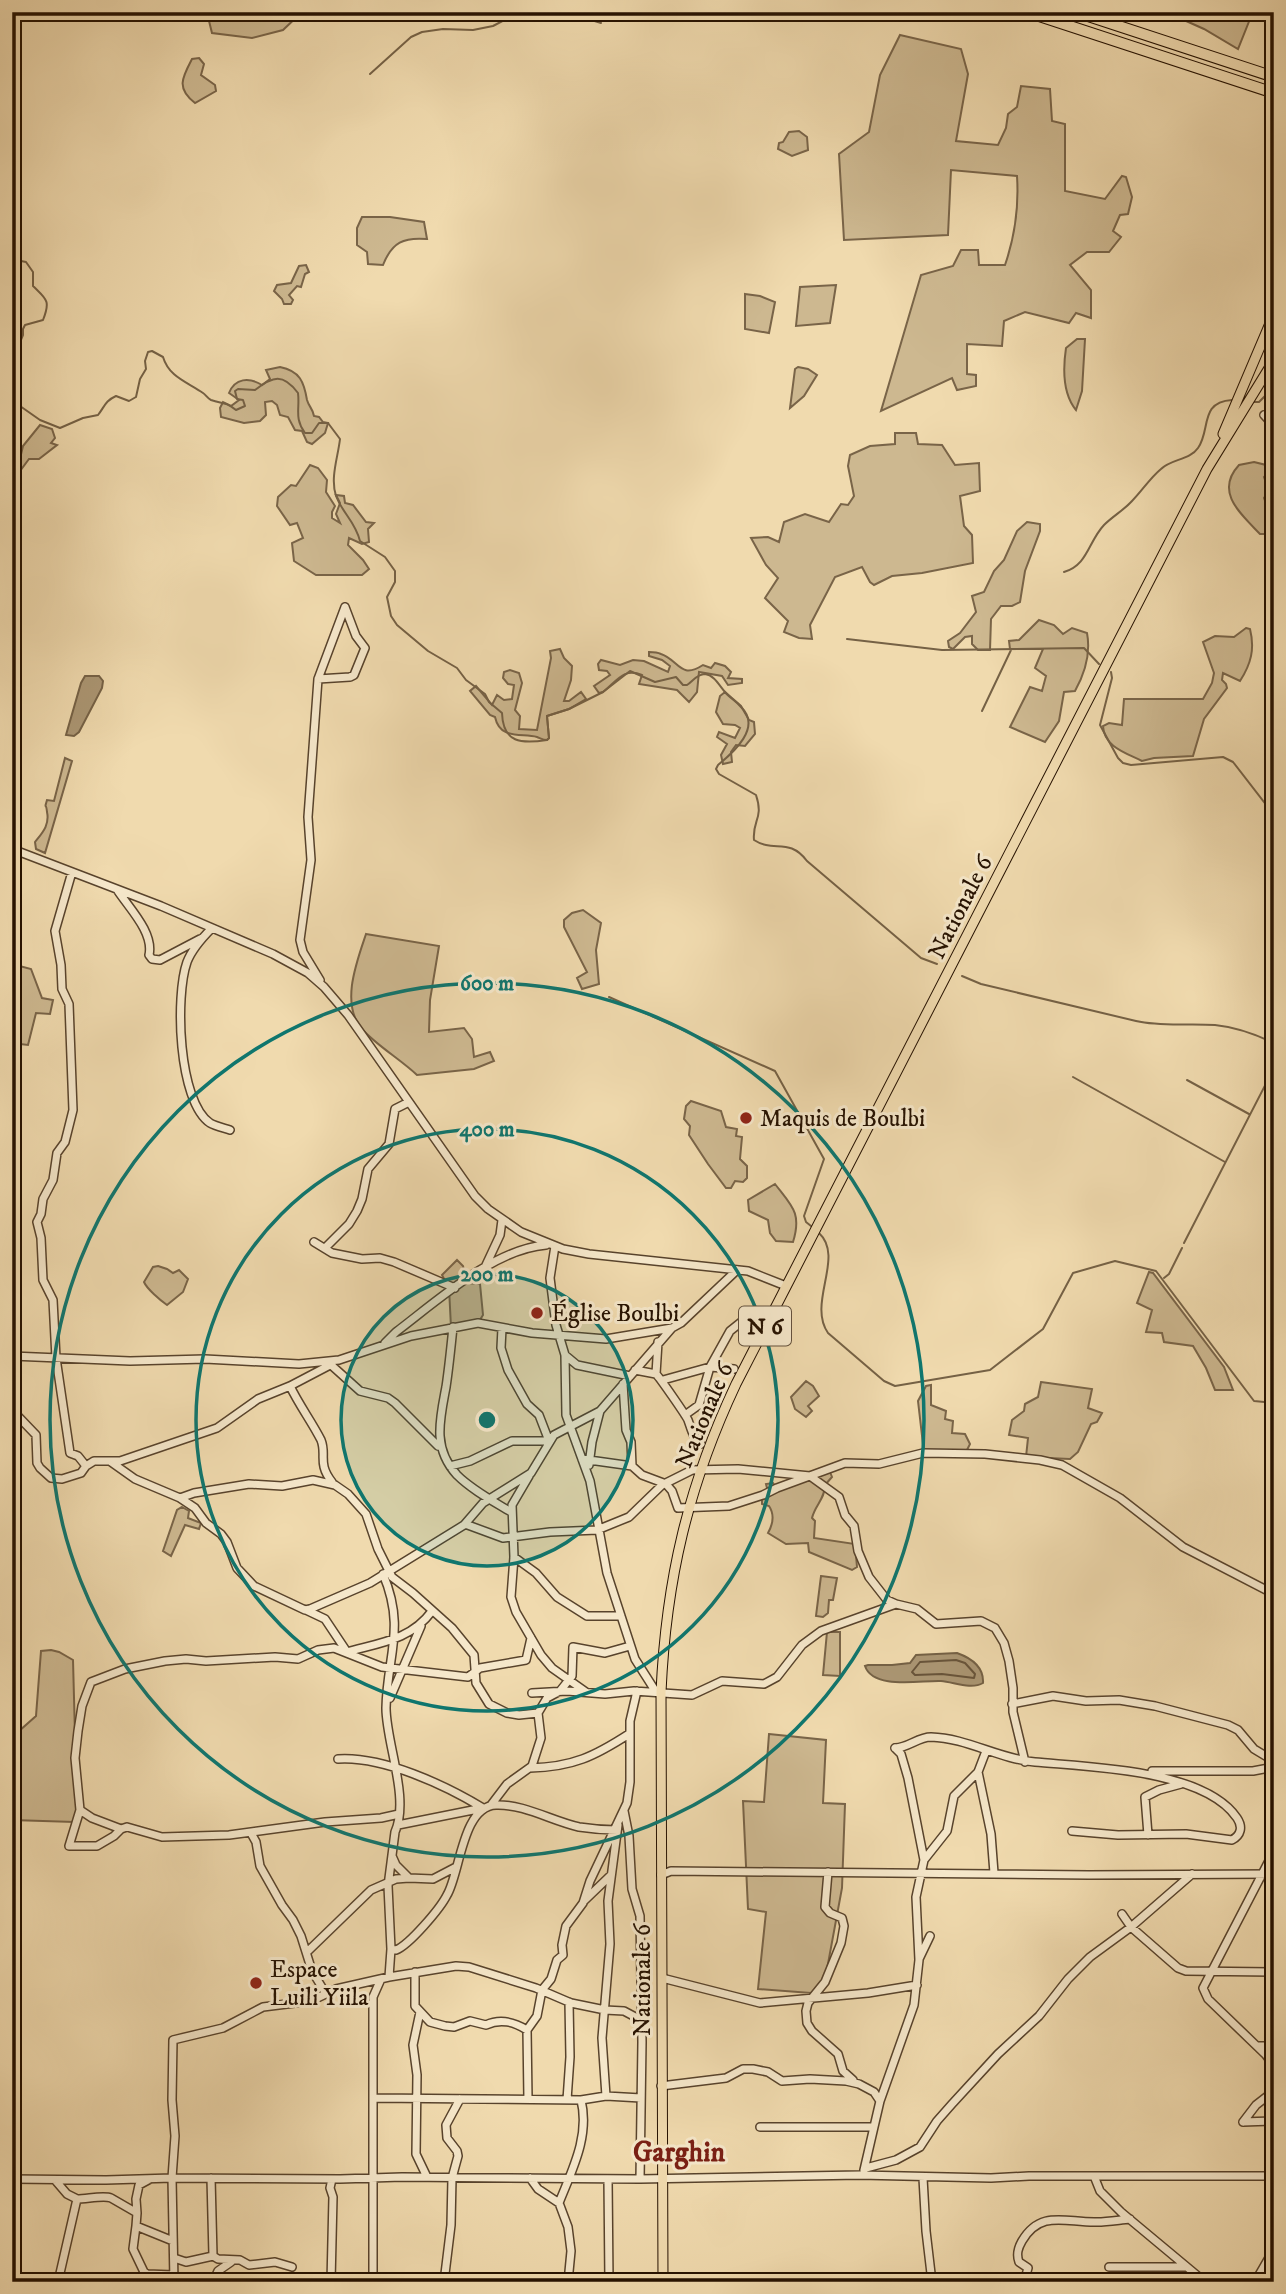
<svg xmlns="http://www.w3.org/2000/svg" width="1286" height="2294" viewBox="0 0 1286 2294" font-family="'IM FELL DW Pica',serif">
<style>
.green{fill:#cdb890;stroke:#796448;stroke-width:2}
.water{fill:#ab9673;stroke:#756145;stroke-width:2}
.lines{fill:none;stroke-linecap:round;stroke-linejoin:round}
.shore{stroke:#68543a;stroke-width:2}
.stream{stroke:#756145;stroke-width:2}
.minor-casing{stroke:#58432c;stroke-width:10}
.major-casing{stroke:#251100;stroke-width:11}
.highway-casing{stroke:#251100;stroke-width:12}
.minor{stroke:#f5e7ca;stroke-width:7}
.major{stroke:#f0daae;stroke-width:9}
.highway{stroke:#f0daae;stroke-width:10}
.ring{fill:none;stroke:#0f766e;stroke-width:3.5}
.poi-dot{fill:#8f2418;stroke:#f5e7ca;stroke-width:2.5}
.labels{text-anchor:middle;stroke-width:6;stroke-linejoin:round;paint-order:stroke}
.shield{fill:#f5e7ca;stroke:#63513d;stroke-width:2}
.shield-label{font-size:23px;font-weight:bold;fill:#251100}
.street-label{font-size:24px;fill:#251100;stroke:#f5e7ca}
.poi-label{font-size:24px;fill:#251100;stroke:#f5e7ca;text-anchor:start}
.quarter-label{font-size:28px;font-weight:bold;fill:#7a1f14;stroke:#f5e7ca}
.centre{fill:#0f766e;stroke:#f5e7ca;stroke-width:3.5}
.ring-label{font-size:21px;text-anchor:middle;font-weight:bold;fill:#0f766e;stroke:#f5e7ca;stroke-width:6;stroke-linejoin:round;paint-order:stroke}
</style>
<rect width="100%" height="100%" fill="#f0daae"/>
<filter id="stains"><feTurbulence type="fractalNoise" baseFrequency=".00286" numOctaves="4"/><feColorMatrix values="0 0 0 0 .2 0 0 0 0 .09 0 0 0 0 .02 0 0 0 .5 -.17"/></filter>
<radialGradient id="worn" r=".72"><stop offset=".6" stop-color="#630" stop-opacity="0"/><stop offset="1" stop-color="#630" stop-opacity=".3"/></radialGradient>
<path class="green" d="M214,12h88l-19,18 -31,8 -40,-5 -3,-12z
M1166,12h82l2,7 -12,30 -34,-20z
M900,35l61,14 7,25 -12,67 42,4 8,-17 2,-14 9,-7 4,-21 29,3 2,32 13,3v67l40,8 17,-23 4,1 6,20 -4,17 -8,1 -7,16 8,6 -12,15h-22l-17,13 21,25v28l-15,-5 -7,10 -44,-11 -21,9 -2,25 -35,-2v30l9,1v11l-19,4 -5,-12 -71,33 40,-136 32,-9 8,-16h17l1,15h26c10,-29 14,-58 12,-89l-66,-6 -3,65 -104,5 -5,-86 30,-22 11,-57z
M199,58l5,6 -3,11 14,10 1,6 -21,12c-19,-15 -13,-25 -3,-44z
M799,131l8,6 1,13 -16,6 -14,-7 1,-6 4,-1 6,-10z
M362,217h28l34,5 3,17c-23,-2 -35,3 -44,26l-15,-1 -1,-12 -10,-7v-17z
M306,265l3,7 -4,2 -4,13 -4,-1 -8,9 4,5 -2,4h-7l-2,-5 -8,-8 3,-6 14,-2 8,-17z
M836,285l-6,38 -34,3 4,-39z
M745,294l15,2 15,6 -6,31 -24,-4z
M1077,339h8l-3,52 -6,19c-13,-16 -13,-42 -10,-62z
M280,367c20,4 24,15 27,33 2,7 6,9 7,16l5,1 4,5 5,1 -3,10 -13,11 -5,-2 -5,-11 -7,-1 -7,-13 -8,-2 -3,-10 -5,-4 -7,1 1,13 -6,6 -16,2 -23,-6 -1,-9 3,-6 8,4 8,-6 -10,-7c6,-15 20,-16 33,-8l8,-6 -4,-9z
M798,367l10,2 9,6 -13,21 -14,12 5,-39z
M40,425l12,4 3,9 -4,5 6,2 -18,14h-10l-9,12 -8,1v-7l7,-2 4,-17z
M895,433h21l2,11 24,1 13,20 24,-2 1,28 -20,5 4,30 8,9 1,28 -51,10 -30,3 -18,9 -4,-3 -8,-15 -27,10 -25,48 2,14 -13,-1 -15,-6 4,-11 -23,-23 13,-20 -12,-13 -15,-27 17,-1 11,5 5,-20 21,-8 24,8 12,-18 7,1 6,-9 -6,-30 2,-11 20,-9 25,-2z
M1254,462l12,3 4,6 -6,6 5,14 -5,7 3,8 7,4v13l-5,11h-9c-19,-20 -46,-42 -21,-69z
M310,465l8,3 9,12 -1,12 9,14 -3,6v6l8,5 -4,-9 4,-11 -4,-8 8,1 1,7 8,2 13,17 8,1 -6,6 1,13 -7,2 -13,-6 -1,7 15,15 6,9 -7,6h-46l-22,-14 -2,-18 11,-5 -6,-15 -7,2 -13,-19 1,-9 13,-12 5,1z
M1027,522l13,2v7l-15,40 -5,31 -8,4h-11l-10,13 -1,31h-12l-6,-6v-8l-7,1 -12,12 -4,-2 -1,-6 12,-8 16,-21 -4,-16 12,-4 10,-21 10,-11 13,-29z
M1039,620l15,5 9,9 9,-6 15,5c4,21 -2,40 -12,58l-11,1 -5,29 -14,21 -35,-15 20,-40 12,4 4,-15 -11,-8 8,-19h-33l-1,-8 10,-1z
M1246,628l4,1c5,20 1,35 -10,52l-17,-8 -1,7 4,4 1,4 -23,31 -11,37 -39,2 -12,3c-16,-8 -38,-14 -39,-35l6,-3 13,2 2,-26h79l9,-16 2,-10 -11,-31 12,-6 19,1z
M560,649l4,9 8,8 -1,14 -7,21h5l12,-9 5,7 -17,10 -22,7 2,22 -2,2c-4,0 -7,-2 -10,-3 -16,-4 -37,3 -42,-20l-5,-2 -20,-24 6,-5 16,19 5,-10 7,5 8,-1 2,-14 -6,-1 -5,-6 1,-6 6,-2 9,3 3,10 -7,27 5,6 -1,13 18,1 14,-72 -1,-7z
M649,652c4,0 8,0 12,2 18,6 19,26 42,11l8,3 4,-5 10,3 6,6 -3,6 14,1v4l-14,2 -6,-9 -23,-4 -2,20 -8,10 -12,-12 -38,-6 3,-9c-18,-8 -25,6 -39,17l-4,1 -5,-7 16,-11 -3,-4 -8,-1 -1,-6 3,-4 19,5 13,-5 11,1 24,11 2,-6 -8,-6 -13,-4z
M725,692l16,14 8,14 5,2 1,12 -10,12 -9,-1 -5,7 1,10 -9,2 -2,-9 6,-11 -10,-7 2,-5 16,6 5,-10 -5,-3 -12,-1 -7,-12 4,-16z
M65,758l7,3 -27,92 -9,-4 -1,-7c6,-8 15,-16 12,-30 -1,-11 -3,-1 0,-12l7,1z
M583,910l18,13 -5,27 3,34 -17,5 -5,-11 10,-6 -23,-45v-7l8,-7z
M366,934l73,12 -9,54 -1,32 35,-4 8,11 2,18 16,-5 4,9 -20,8 -57,6c-17,-16 -41,-30 -55,-46 -22,-25 -5,-68 4,-95z
M12,964l19,5 11,29 11,2 -3,14 -14,-1 -8,32 -16,-2z
M691,1101l30,10 5,16 11,2 -1,7 6,1 -2,22 7,7v12l-4,4 -8,-1 -4,7h-5l-18,-24 -19,-29 1,-9 -6,-7 2,-13z
M775,1184c17,22 27,29 18,58l-17,-1 -6,-8 -2,-13 -19,-9 -1,-11z
M457,1260l6,6 4,17 13,1 3,31 -5,8 -27,4 -2,-39 -7,-13z
M158,1266l9,3 6,4 6,-3 9,9 -5,13 -16,13c-7,-5 -20,-16 -23,-23l9,-15z
M1149,1272l4,1 71,94 9,23h-18l-9,-22 -13,-22 -29,-4 -2,-9 -16,-1 6,-22 -15,-7z
M806,1381l7,5 6,10 -11,10 4,5 -6,6 -11,-8 -4,-12z
M1041,1382l51,7 -4,19 14,5 -5,9 -6,2 -13,28 -8,7 -44,-2 2,-19 -19,-3 3,-15 12,-9 1,-7 13,-7z
M931,1385v20l15,6 -1,8 8,2 -1,12 13,1 5,10 -4,8 -42,1 -6,-52 8,-15z
M830,1472l2,5 -7,8c0,14 -10,20 -13,33l3,3 -1,17 41,6 2,23 -5,3 -43,-18 -1,-9 -22,1 -18,-11c5,-9 7,-18 1,-27l-7,-2v-4l7,-4 -3,-12 7,-1 3,4z
M182,1507l7,4 -1,7 13,5 -2,6 -14,-4 -14,31 -8,-5 14,-41z
M821,1576l16,2 -4,22h-4l-1,13 -5,4 -7,-1z
M827,1632h13v44l-17,-1z
M51,1650l8,2 14,8 4,150 -3,12 -62,-2v-78l6,-10 18,-16 5,-65z
M769,1734l57,6 -3,63 22,1 -3,84 -17,92 -14,13 -53,-4 8,-77 -18,-3 -5,-108 21,1z"/>
<path class="water" d="M85,676h14l4,5 -1,7 -23,44 -5,4 -8,-1 15,-52z
M957,1653c14,5 27,14 26,30 -12,7 -29,-1 -42,-2 -20,-1 -68,9 -76,-15l3,-1h24l18,-2 6,-8z"/>
<g class="lines">
<path class="shore" d="M956,1660l9,3 10,11 -1,4 -32,-4 -27,1 -3,-3 8,-10z"/>
<path class="stream" d="M370,74l41,-37 11,-5 21,-3 30,1 20,-4 19,-10 25,3 20,-5 18,1 26,8
M12,288l3,-19 6,-8 5,1 7,10v14c13,13 18,14 10,34l-18,5 -2,4v6l-11,26
M12,372v11
M12,392l6,3 2,11 20,14 20,8 23,-10 15,-3c7,-9 7,-14 18,-19l13,5 7,-4 4,-18 6,-10 -1,-8 3,-9 4,-1 11,6c6,20 24,25 40,36 3,2 4,5 8,7 11,4 14,1 25,10l9,-4 -2,-6 -6,-1 -2,-8 3,-2 17,1c18,-14 28,-17 43,3 2,16 -4,25 7,40h7l7,-10h9l12,16c-2,18 -10,39 -4,57 7,18 19,25 24,45l25,16 10,14v11l-8,15 4,19 6,9 31,26 29,17 9,12 19,14 4,8 13,11c1,30 19,31 45,27l2,-2 -2,-22 22,-7 34,-17 27,-21 25,11 21,-5 7,8h4c6,-4 10,-11 18,-11 9,1 14,11 20,18 5,6 11,9 16,15 21,20 -7,45 -23,58l-2,4 3,5 37,21c8,24 -4,25 -2,45 20,13 35,-3 53,21l114,97 16,6
M1254,402h5l15,-15
M1064,572c24,-7 24,-30 40,-47 9,-9 20,-15 28,-24 10,-10 18,-23 29,-32 10,-10 29,-9 37,-21 13,-18 1,-46 34,-48
M847,639l95,11 142,-2 15,16
M1111,672l1,6 -12,47 18,33 5,5 8,2 92,-8 10,5 41,53
M982,711l29,-61
M962,976l19,8 155,37c26,6 52,2 79,4 21,2 40,9 59,18
M609,997l166,74 49,88 -20,57 2,6 5,4
M1073,1077l152,85
M1187,1080l62,34
M819,1233c26,24 -12,70 9,100l56,48 11,5 95,-16 53,-41 30,-56 42,-12 41,10 98,130 20,2
M1184,1243l90,-175
M1164,1278l5,-4 13,-26"/>
<g class="minor-casing">
<path id="minor" d="M1264,415l10,11
M318,679l32,-2 4,-2 11,-27 -9,-12 -11,-29
M12,849l149,57 112,48 35,19 16,14 24,28 127,181 13,13 33,23 42,17 26,5 159,17 38,15
M72,872l-17,59 6,34 1,24 7,15 4,106 -8,32 -8,11 -4,27 -10,19 -2,15 -4,8 4,16 2,42 10,20 3,58 14,95 8,3 8,10
M118,891c12,18 36,42 31,64l3,4 8,1 40,-21
M212,928c-10,10 -20,21 -25,34 -12,34 -9,139 23,161 5,3 14,5 20,7
M320,980l-17,-28 -3,-12 11,-80 -3,-43 10,-138 27,-72
M314,1242l18,11 30,6 18,-1 14,4 61,26
M555,1246l-5,32 6,47 9,30 1,60 24,66 17,92 28,86 21,33
M325,1248l24,-24 8,-13 5,-12 6,-30 21,-25 6,-35 14,-7
M486,1265l14,-30 2,-15
M453,1327c-2,20 -4,40 -7,60 -6,32 -14,61 11,88 15,15 36,26 54,37
M658,1342l-2,32c4,4 29,40 32,46 4,11 4,16 13,24
M385,1343l11,-11c41,-31 98,-83 150,-87
M565,1355l12,10 53,11
M12,1356l118,5 75,-2 94,5 40,-4 72,-24 67,-13 54,10 74,6 66,-11 9,-5 56,-53
M330,1364l30,27 28,7 7,5 43,43
M635,1370l21,4
M663,1380l47,-13 24,2
M623,1384l3,46 5,12 1,24
M290,1386c9,19 22,36 31,54 6,15 -4,23 11,42
M12,1410l24,25 1,28 3,5 11,10 11,1 19,-6 5,-7 8,-5h26l97,-33 41,-29 32,-13 42,-22
M685,1415l14,-10 11,-38 20,-36 15,-12
M582,1459l50,7 10,9 24,9 6,7 6,17 51,-2 34,-11 14,-7 68,-25 34,1 44,-11 62,1 55,6 22,5 58,33 63,49 91,47
M111,1462l24,17 45,19 14,-5 55,-9 33,2 31,-6 22,5 13,9 18,20 12,35 14,28 21,16 39,35 22,27 2,28 13,21 18,9 12,2 19,-2
M589,1465l3,-23 8,-31
M450,1466l20,-5 42,-20h37l-10,-26 -12,-11 -19,-34 -7,-22 1,-20
M529,1476l-17,29 2,52 -3,40 5,15 25,43 11,13 34,24
M180,1498l15,10 11,15 15,11 6,8 10,26 17,18 51,24 5,-1 60,-26 94,-58 19,-22 48,-30 23,-38 46,-24 72,-83
M465,1524l38,14 47,-6 47,-2 32,-13 33,-32 30,-15 46,-1 72,7 29,21 6,18 9,11 4,25 11,26 18,23 9,4 21,5 19,15 45,-3 14,7 9,15 5,18 4,27v24l12,50
M514,1557l22,16 21,24 30,19h34
M383,1574c23,54 4,82 3,134 0,35 24,90 9,124l-7,54 3,63 -2,28
M306,1610l19,9 22,33c32,-9 64,-12 85,-41
M532,1693l35,-2 38,3 29,-3 58,4 30,-14 42,3 13,-7 25,-32 19,-14 75,-27
M390,1698l31,-72
M1012,1704l41,-8 33,5 33,-1 36,6 73,19 10,5 16,19 20,12
M895,1748c13,0 23,-11 36,-11 36,1 68,22 104,25 53,5 169,7 202,56 6,9 4,17 -5,22l-46,-6 -68,1 -46,-4
M338,1759c45,-3 107,26 145,49l-85,17
M530,1768c43,-1 65,-12 99,-34
M1152,1771h101l21,-4
M978,1772l13,62 3,39
M491,1805l16,-21 25,-18 9,-28 -3,-25 9,-15 13,-7 12,-15 1,-29 32,6 25,-7
M80,1810l12,8 29,11
M624,1811l5,25 3,53 8,27 2,126 -2,137
M399,1814l-18,4 -56,4 -96,13 -67,2 -35,-10 -6,2 -7,7 -17,10h-28l11,-36 -5,-52 3,-27 4,-25 9,-24 34,-13 40,-8 21,-2 20,2 69,-4 23,2 20,-9 16,-2 48,19 86,10 12,-9 46,-8 5,-22
M251,1833l5,9 4,24 22,39 11,15 8,16 11,35 14,23
M1148,1835l-3,-38 14,-7 22,-6
M1274,1851l-71,137 5,11 58,56 8,11
M392,1856l4,9 13,13 24,1 23,-12
M924,1860l23,-29 7,-35 24,-24 8,-21
M828,1872l-3,35 5,6 12,5 2,8 -3,17 -16,39 -17,21 -2,8 1,12 5,8 26,23 5,17 10,9
M661,1875l10,-4 418,4 185,-1
M585,1900l26,-25
M1122,1914l9,13 47,41 8,3 88,1
M391,1949l5,1c13,-5 44,-41 51,-55 13,-21 15,-89 49,-90 28,-1 56,16 83,22 13,2 26,3 38,3
M307,1952l64,-62 25,-11 13,-1
M919,1959l11,-23
M415,1972v34l15,16 15,4 9,1 16,-6 16,4c15,-7 28,-3 41,5
M662,1978l98,25 108,-10 49,-8
M420,2012l-7,33 4,30 -1,79 11,23
M1257,2046h17
M661,2086l65,-8 17,-9h10l15,3 14,9 28,-2 36,2 13,3 15,8 6,9 -16,69
M606,2096l35,2
M374,2098l207,2
M528,2099l-1,-69 10,-14 5,-26 9,-11 6,-19 6,-5 -1,-10 4,-19 17,-23 7,-22 37,-78 3,-21v-61l7,-30
M567,2100l3,-43 -1,-55
M880,2101l34,-96 5,-45 -3,-63 8,-37 -16,-82 -7,-24 -6,-6
M1243,2122l13,-17 18,-14
M1243,2122l31,-1
M760,2127h113
M866,2168l30,-8 24,-13 17,-26 15,-17 46,-50 41,-38 29,-37 22,-22 41,-30 61,-53
M1094,2176l6,15 21,21 84,70
M211,2178l2,78
M530,2178l8,11 21,14
M923,2178l3,53 6,51
M12,2179l94,1 66,-2 168,1 62,-2 238,2 220,-4 131,3 38,-2h245
M608,2179l1,103
M55,2180l12,14 10,5
M137,2213l-1,-14 3,-14 11,-6
M136,2226l-3,23 11,23 3,2 27,1
M174,2258l12,4 27,-6 5,3 22,1 9,5 26,-3 17,5
M1109,2267h78
M58,2282l19,-83c10,0 27,-4 34,-1l26,15 -1,13 37,15
M174,2282l-2,-104 3,-42 -3,-36 1,-60 50,-12 40,-21 48,-6 25,-12 53,-12 67,-11 13,1 67,21 35,15 34,7 19,1 17,9
M213,2282l5,-11 13,-9
M331,2282l2,-85 -3,-9 2,-9
M373,2282v-285l8,-18
M444,2282l7,-57 1,-47 6,-22 -1,-5 -10,-13 -1,-13 14,-26
M568,2282l3,-31 -3,-24 -9,-24c13,-33 31,-67 22,-103l25,-4 -4,-58 8,-94 -2,-43 10,-76
M1024,2282l4,-14 -9,-6c-3,-8 -1,-14 3,-21 19,-32 44,-18 75,-19 11,0 22,-2 33,-3
M1255,2282l19,-33"/>
</g>
<g class="major-casing">
<path id="major" d="M1223,434l51,-120
M663,2282l-2,-590c5,-112 27,-206 75,-308l471,-915 67,-109"/>
</g>
<g class="highway-casing">
<path id="highway" d="M1027,12l247,81
M1076,12l198,65"/>
</g>
<use href="#minor" class="minor"/>
<use href="#major" class="major"/>
<use href="#highway" class="highway"/>
</g>
<circle cx="487" cy="1420" r="146" fill="#0f766e" fill-opacity=".12"/>
<g class="ring">
<circle cx="487" cy="1420" r="146"/>
<circle cx="487" cy="1420" r="291"/>
<circle cx="487" cy="1420" r="437"/>
</g>
<g class="poi-dot">
<circle cx="746" cy="1118" r="7"/>
<circle cx="537" cy="1313" r="7"/>
<circle cx="256" cy="1983" r="7"/>
</g>
<g class="labels">
<rect class="shield" x="739" y="1306.5" width="52" height="39" rx="5"/>
<g class="shield-label">
<text x="765" y="1334">N 6</text>
</g>
<g class="street-label">
<text transform="translate(960 907) rotate(-63)" y="8">Nationale 6</text>
<text transform="translate(704 1415) rotate(-67)" y="8">Nationale 6</text>
<text transform="translate(642 1980) rotate(-90)" y="8">Nationale 6</text>
</g>
<g class="poi-label">
<text x="760" y="1126">Maquis de Boulbi</text>
<text x="551" y="1321">Église Boulbi</text>
<text x="270" y="1977">Espace<tspan x="270" dy="28">Luili Yiila</tspan></text>
</g>
<g class="quarter-label">
<text x="679" y="2161">Garghin</text>
</g>
</g>
<circle cx="487" cy="1420" r="10" class="centre"/>
<g class="ring-label">
<text x="487" y="990">600 m</text>
<text x="487" y="1136">400 m</text>
<text x="487" y="1281">200 m</text>
</g>
<rect width="1286" height="2294" fill="none" stroke="#f0daae" stroke-width="42"/>
<rect x="14" y="14" width="1258" height="2266" fill="none" stroke="#251100" stroke-width="3.5"/>
<rect x="21" y="21" width="1244" height="2252" fill="none" stroke="#251100" stroke-width="2"/>
<rect width="100%" height="100%" filter="url(#stains)"/>
<rect width="100%" height="100%" fill="url(#worn)"/>
</svg>
